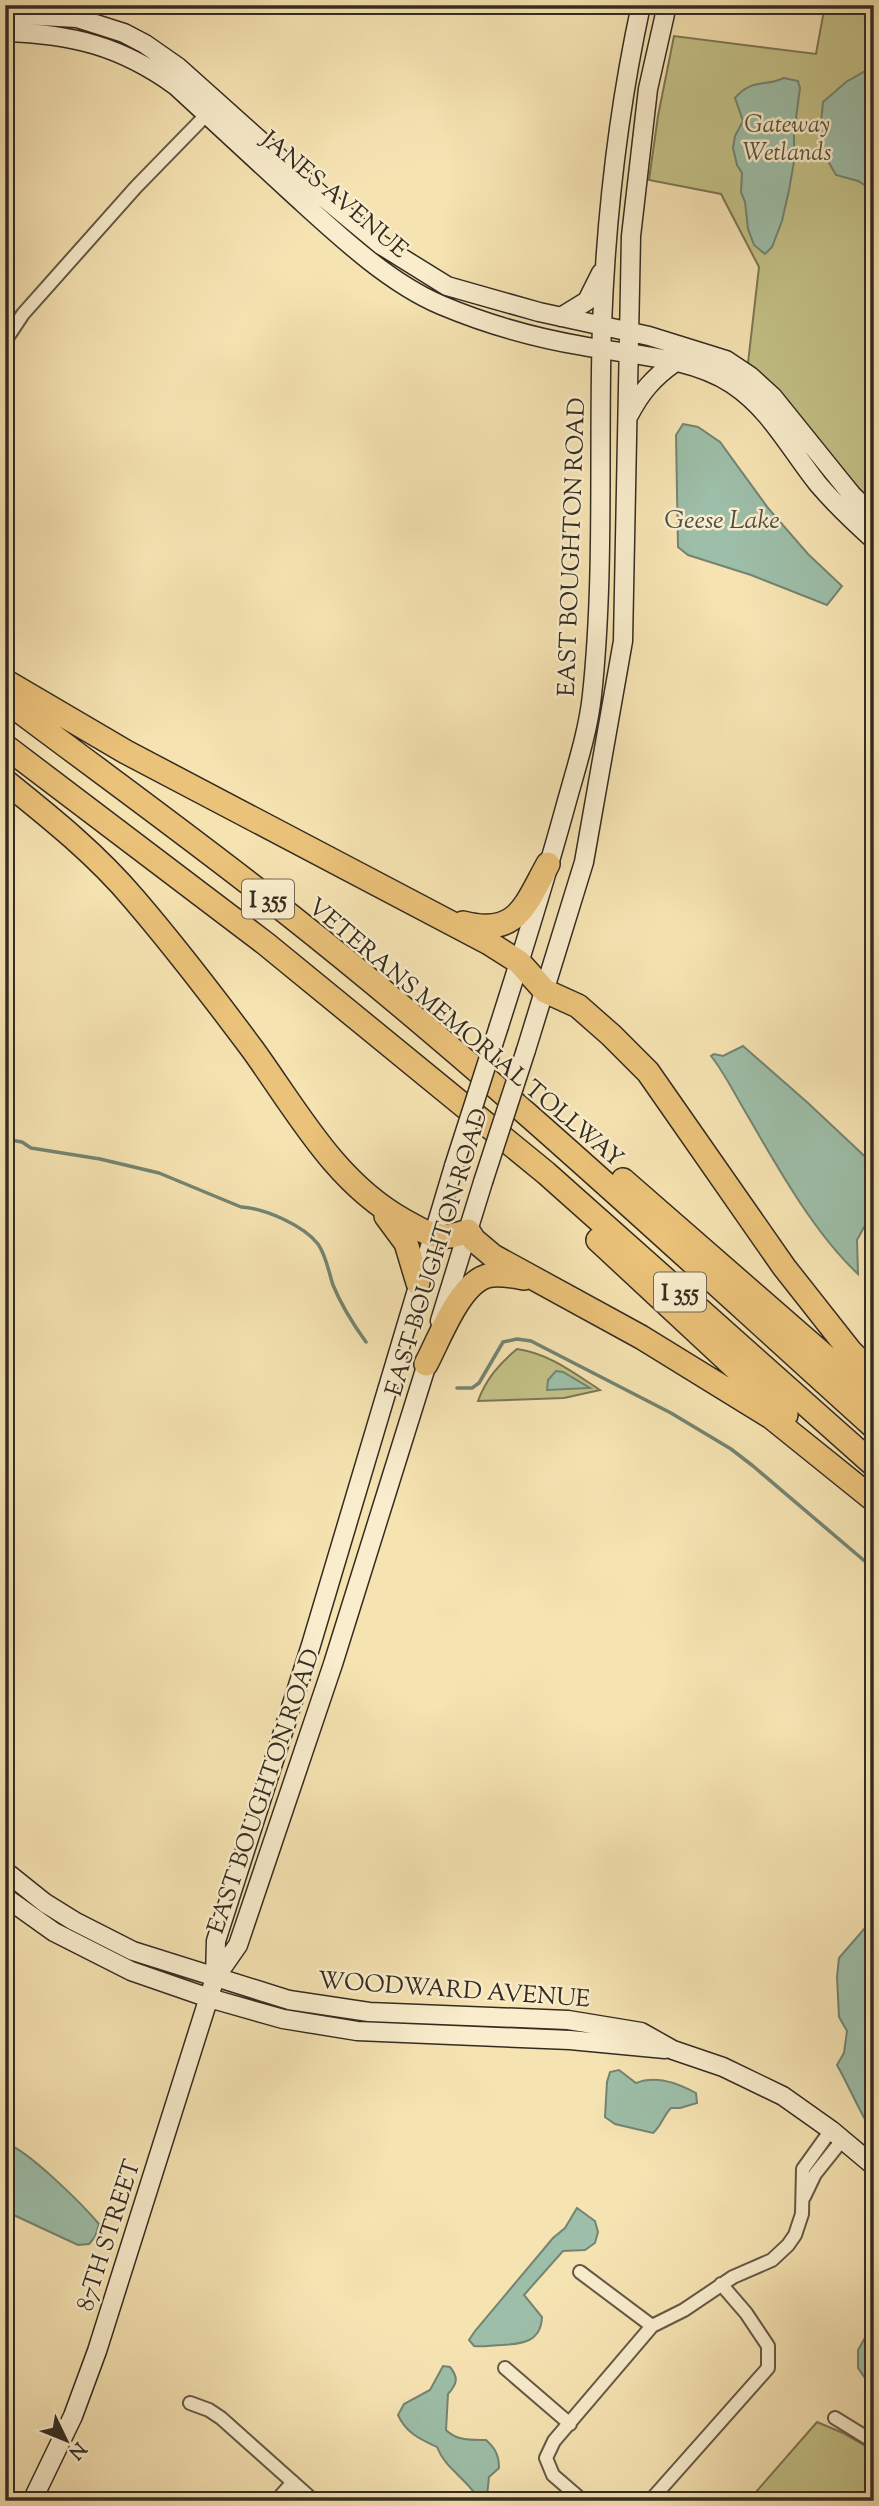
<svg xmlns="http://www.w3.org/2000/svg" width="879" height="2506" viewBox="0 0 879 2506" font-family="'Sorts Mill Goudy',serif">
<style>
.green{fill:#c3c187;stroke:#7c7654;stroke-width:2}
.water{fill:#9dbea8;stroke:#738472;stroke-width:2}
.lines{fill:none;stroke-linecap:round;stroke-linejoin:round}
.stream{stroke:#738472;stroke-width:3.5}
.street-casing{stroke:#645a45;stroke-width:16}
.secondary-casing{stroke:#342c21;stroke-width:21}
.highway-casing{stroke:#342c21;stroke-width:26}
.street{stroke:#f9edcd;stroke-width:12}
.secondary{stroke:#f9edcd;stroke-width:18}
.highway{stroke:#ebc279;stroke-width:23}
.secondary-bridge-casing{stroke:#342c21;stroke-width:21;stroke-linecap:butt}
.secondary-bridge{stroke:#f9edcd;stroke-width:18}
.labels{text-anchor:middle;stroke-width:5;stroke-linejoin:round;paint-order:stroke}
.shield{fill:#f9edcd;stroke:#6f6655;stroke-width:2}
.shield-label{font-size:23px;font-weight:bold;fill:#342c21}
.park-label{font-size:24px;font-style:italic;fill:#58513a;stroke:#f9edcd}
.street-label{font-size:24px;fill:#342c21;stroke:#f9edcd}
.water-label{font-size:26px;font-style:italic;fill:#4e5043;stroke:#f9edcd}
</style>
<rect width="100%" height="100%" fill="#f6e3b2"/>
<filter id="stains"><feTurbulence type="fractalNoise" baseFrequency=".00286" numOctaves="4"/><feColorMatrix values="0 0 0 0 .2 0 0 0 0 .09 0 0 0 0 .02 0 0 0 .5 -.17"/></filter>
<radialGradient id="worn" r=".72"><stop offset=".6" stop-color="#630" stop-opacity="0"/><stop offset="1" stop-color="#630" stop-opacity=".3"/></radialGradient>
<path class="green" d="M825,5h49v489l-5,5c-43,-43 -74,-98 -121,-136l11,-96 -38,-73 -72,-14 9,-64 16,-80 142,18z
M517,1349c31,4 57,24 83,41l-36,8 -86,3c8,-22 21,-37 39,-52z
M817,2422l26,11 31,18v50h-126z"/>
<path class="water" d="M874,66v125l-16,-10 -22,-6 -15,-26 -1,-15 3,-32 23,-20z
M784,78l14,3 2,7 -6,45v29l-5,28 -7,31 -10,26 -7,7 -11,-9 -6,-16 -3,-27 -4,-10 1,-19 -5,-8 -4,-17 2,-12 8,-15 -8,-23c17,-20 30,-11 49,-20z
M683,424l15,3 22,15 48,66 40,46 34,32 -15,19 -76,-30 -63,-20 -10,-8 -2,-112z
M743,1046l65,57 66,62v44l-17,31 1,34c-46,-43 -84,-113 -116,-168 -10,-17 -19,-35 -31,-50l3,-2 9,2z
M556,1371l7,1 27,16 -43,2 1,-10z
M864,1929l10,1 -1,203c-14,-22 -23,-45 -36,-68l7,-12 3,-22 -8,-14 -2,-40 2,-19z
M619,2070l17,13c19,-8 42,0 60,10l1,10 -17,5h-9c-8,8 -9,17 -18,25l-38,-9 -10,-7 2,-35 3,-10z
M5,2143c22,6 78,62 94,81l-4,13 -6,7 -11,1 -73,-34z
M577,2208l18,13 3,11 -3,11 -10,7 -22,1 -39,44 18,22c-1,25 -20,27 -40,28 -9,0 -19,2 -28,1l-5,-6 6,-9 78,-93 12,-10z
M874,2322v69l-16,-23v-18z
M443,2366l7,1c9,11 7,17 -2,27l-2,36c11,11 25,10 40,10 9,8 13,15 13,28l-10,9 -2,19 -11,-1c-12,-18 -31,-27 -39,-48 -17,-8 -31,-14 -39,-32l6,-11 26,-14z"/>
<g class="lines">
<path class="stream" d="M5,1139l17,3 9,6 69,11 59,14 82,34c23,1 62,18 77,37 8,11 11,29 15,41 9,22 20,39 33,57
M457,1388h15l7,-5 24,-41 14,-3 14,2 140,72 60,36 22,17 121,103"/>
<g class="street-casing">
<path id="street" d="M5,341l18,-27 113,-127 76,-78
M804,2197l11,-23 28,-35
M580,2272l72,54
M505,2368l65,56
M190,2403l19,7 12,8 93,83
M835,2418l39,24
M5,2499l5,2
M276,2501l17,-19
M583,2501l-30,-26 -7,-17 8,-17 98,-115 32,-16 49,-33 39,-17 16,-15 7,-10 7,-21 1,-45 28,-39
M650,2501l118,-133v-22l-22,-33 -25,-29"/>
</g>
<g class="secondary-casing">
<path id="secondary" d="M5,14l72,4 47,15 21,11 33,23 144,129 59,49 66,41 92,26 110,24 77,24 24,16 23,21 79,98 22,21
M5,32c67,2 116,14 171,54 39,36 78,72 117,108 43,39 94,88 148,111 45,19 95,33 142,41 47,9 108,11 149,38 38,25 58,65 86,100 17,20 36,38 56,56
M561,317l26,-16 14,-28
M629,415c12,-23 24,-37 45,-52
M499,1026c23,-72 46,-145 66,-218 10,-37 23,-75 27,-113 13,-122 6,-247 10,-370 4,-108 16,-214 39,-320
M526,1050l58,-188 39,-221 8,-405 17,-147 19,-84
M440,1321l43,-139
M5,1871l40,32 29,18 59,30 156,49 80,12 199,8 73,12 32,18 50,17 60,29 48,34 43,36
M5,1897l49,35 77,39 78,27 74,21 74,12 213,9 95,9
M215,1978l23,-33 95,-281 97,-310
M32,2501l41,-85 24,-65 118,-373 1,-37 95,-296 143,-479"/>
</g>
<g class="highway-casing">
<path id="highway" d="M5,681l121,71 363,191 30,19 26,29 33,15 33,29 37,37 136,195 67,85 23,23
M5,700c94,71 190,140 282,213 204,161 394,340 587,514
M5,746l261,198 280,229 328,292
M5,781c46,37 91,73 129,118 42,49 81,100 119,151 44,61 82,132 150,170 13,7 24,15 39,16 9,1 17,-2 26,-5l6,9 19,16 148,81 130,80 103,83
M463,923c55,14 62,-18 85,-59
M623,1180l251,219
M386,1216l20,27 12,40
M598,1240l188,175
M426,1364c13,-24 33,-80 61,-88 11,-3 26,0 37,2"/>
</g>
<use href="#street" class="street"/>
<use href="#secondary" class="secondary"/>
<use href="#highway" class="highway"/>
<g class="secondary-bridge-casing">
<path id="secondary-bridge" d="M454,1166l45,-140
M483,1182l43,-132"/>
</g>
<use href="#secondary-bridge" class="secondary-bridge"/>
</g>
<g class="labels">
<g class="shield">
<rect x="242" y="879.5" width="52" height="39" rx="5"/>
<rect x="654" y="1272.5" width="52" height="39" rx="5"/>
</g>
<g class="shield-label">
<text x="268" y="907">I 355</text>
<text x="680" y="1300">I 355</text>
</g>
<g class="park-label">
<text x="787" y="132">Gateway<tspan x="787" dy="28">Wetlands</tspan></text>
</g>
<g class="street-label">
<text transform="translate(335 194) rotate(40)" y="8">JANES AVENUE</text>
<text transform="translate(571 547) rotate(-88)" y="8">EAST BOUGHTON ROAD</text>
<text transform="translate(466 1032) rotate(40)" y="8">VETERANS MEMORIAL TOLLWAY</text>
<text transform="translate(436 1252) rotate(-73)" y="8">EAST BOUGHTON ROAD</text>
<text transform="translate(263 1791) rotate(-71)" y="8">EAST BOUGHTON ROAD</text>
<text transform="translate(454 1989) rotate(4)" y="8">WOODWARD AVENUE</text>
<text transform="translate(108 2235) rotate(-72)" y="8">87TH STREET</text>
</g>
<g class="water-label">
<text x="722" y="528">Geese Lake</text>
</g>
</g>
<rect width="879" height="2506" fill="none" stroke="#f6e3b2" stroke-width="28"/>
<rect x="7" y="7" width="865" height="2492" fill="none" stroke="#342c21" stroke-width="3.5"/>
<rect x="14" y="14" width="851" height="2478" fill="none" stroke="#342c21" stroke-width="2"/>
<g transform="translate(66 2440) rotate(133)" stroke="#f9edcd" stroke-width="5" paint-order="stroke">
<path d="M0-5L12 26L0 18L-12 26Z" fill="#342c21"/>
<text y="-10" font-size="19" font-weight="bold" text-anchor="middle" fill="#342c21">N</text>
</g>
<rect width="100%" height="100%" filter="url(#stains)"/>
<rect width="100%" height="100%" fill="url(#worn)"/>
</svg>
